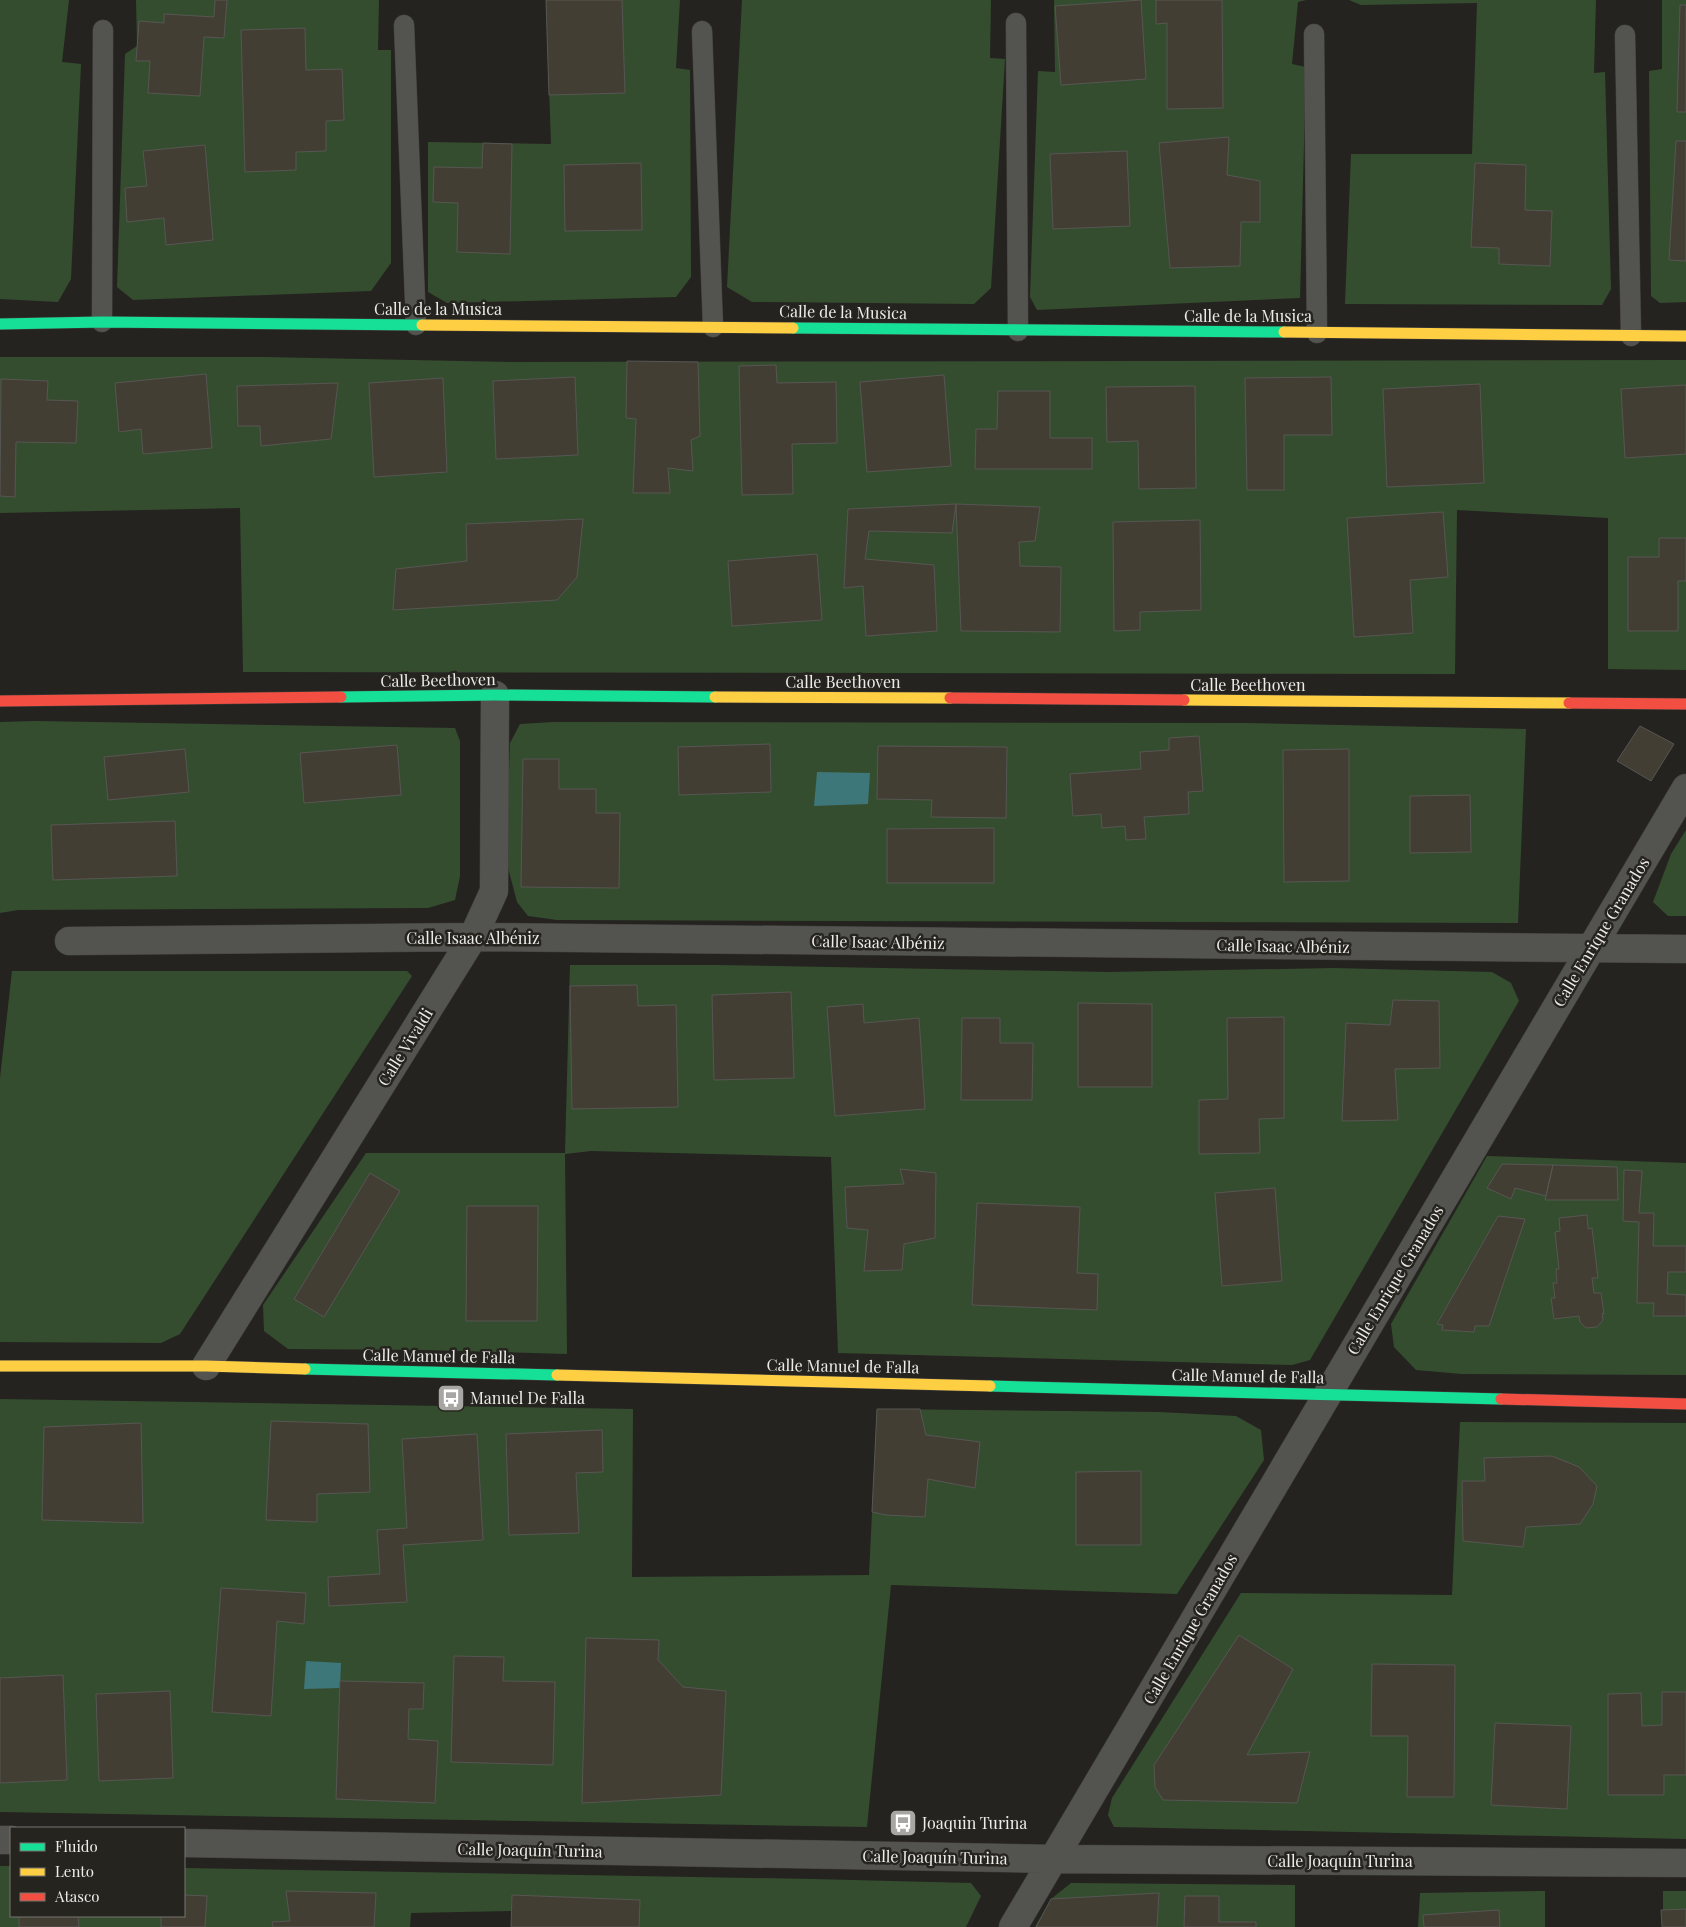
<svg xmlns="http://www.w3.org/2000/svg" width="1686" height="1927" viewBox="0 0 1686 1927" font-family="'Playfair Display',serif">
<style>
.green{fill:#354d2f}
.water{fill:#3e7779}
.building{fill:#423e34;stroke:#575653}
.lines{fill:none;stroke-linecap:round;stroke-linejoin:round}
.lane-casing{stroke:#43413e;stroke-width:21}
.street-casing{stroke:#43413e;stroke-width:29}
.fast-casing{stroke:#43413e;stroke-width:12}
.slow-casing{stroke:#43413e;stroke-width:12}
.jam-casing{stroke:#43413e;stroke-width:12}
.lane{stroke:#535350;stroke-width:20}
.street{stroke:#535350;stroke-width:28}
.fast{stroke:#16e098;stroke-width:11}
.slow{stroke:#ffcf43;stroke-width:11}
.jam{stroke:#f24e42;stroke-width:11}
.labels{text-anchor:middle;stroke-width:5;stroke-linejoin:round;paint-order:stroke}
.street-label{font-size:16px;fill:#edece8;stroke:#26241f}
.poi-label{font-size:16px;fill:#edece8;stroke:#26241f;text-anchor:start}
</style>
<rect width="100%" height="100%" fill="#252320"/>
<path class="green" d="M0,0h69l-7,62 19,2 -10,215 -13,23 -58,-3z
M136,0h243l-1,50h13v213l-20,28 -238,9 -16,-13 8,-233 12,-8z
M546,0h134l-4,68 14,2 1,207 -15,20 -229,6 -19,-11v-150l123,2z
M742,0h249l-1,58 15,1 -14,229 -17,16 -222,-2 -25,-15z
M1054,0h252l-8,2 -6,62 14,3 -6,231 -263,12 -7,-13 8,-226 17,1z
M1349,0h247l-2,73 11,-1 6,217 -9,16 -257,-1 6,-150h121l5,-151 -116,2z
M1662,0h24v302l-26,1 -9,-7 -2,-225 13,-2z
M0,357h265l245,5 1176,-2v310l-78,-1v-151l-151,-8 -2,164 -1212,-2 -3,-164 -240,5z
M35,721l420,7 5,13v135l-5,24 -27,8 -410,2 -18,3v-191z
M553,722l692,1 281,6 -8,194 -961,-3 -29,-4 -11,-14 -11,-42 4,-117 10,-19z
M1686,830v86h-18l-15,-14 18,-48z
M570,965h146l393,7 225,-4 158,4 19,11 8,18 -209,359 -18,5 -454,-12 -7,-196 -240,-6 -26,3 2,200 -142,-4 -137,-1 -24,-18 -1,-26 103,-152h199z
M12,971h395l5,5 -232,358 -19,9 -161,-1v-264z
M1487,1156l199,7v212l-224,-1 -46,-4 -22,-23 -3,-23z
M0,1399l633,10 -1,168 237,-2 8,-166 282,3 77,4 25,14 3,30 -87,134 -286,-9 -24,242 -867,-15z
M1460,1422l226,1v416l-572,-12 -6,-12 4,-17 129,-205 211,2z
M0,1866h11v50h173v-48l628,11 159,4 10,13 -15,31h-455v-16l-100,2 -1,14h-410z
M1071,1883l224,2v42h-260l16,-28z
M1545,1891v36h-127l2,-34z
M1663,1891h23v36h-23z"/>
<path class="water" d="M817,772l53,1 -2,31 -54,2z
M306,1661l35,2 -1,25 -36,1z"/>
<path class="building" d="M215,0h12l-3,38 -20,-1 -4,59 -52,-3 2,-32h-14l3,-40 25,2v-9l50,3z
M546,0h76l3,93 -76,2z
M1141,0l5,79 -85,6 -6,-79z
M1156,0h66l1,108 -56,1v-86l-11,1z
M1680,5h6v107h-9z
M305,28l1,42 36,-1 2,51 -18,1v30l-30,1v18l-51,2 -4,-142z
M1229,137l-2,38 33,6v41h-19l-1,44 -70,2 -11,-125z
M1676,141h10v120l-17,-1z
M483,143l29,1 -2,110 -53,-2 1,-49 -25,-1 1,-35 48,1z
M205,145l8,95 -47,5 -2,-27 -37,4 -2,-34 22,-2 -4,-35z
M1127,151l3,75 -77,3 -3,-75z
M641,163l1,67 -77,1 -1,-66z
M1475,163l51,2 -1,45 27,1 -2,55 -51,-2v-16l-28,-1z
M627,361l71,1 2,74 -9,4 2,31 -25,-3 2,25h-37l3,-74 -10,-1z
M776,365l1,18 59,-1 1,61 -45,1 1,50 -51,1 -3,-129z
M206,374l6,74 -69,6 -2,-25 -22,3 -4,-49z
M944,375l7,91 -84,6 -7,-90z
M575,377l3,78 -82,4 -3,-78z
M1331,377l1,58h-48v55h-37l-2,-112z
M443,378l4,94 -73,5 -5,-94z
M1,379l47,2 -1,19 31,1 -2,42 -60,-1 -1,55 -15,-1z
M338,383l-7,56 -70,7 -1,-20h-22l-1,-40z
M1480,384l4,99 -97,4 -4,-98z
M1686,385v69l-61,4 -4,-69z
M1195,386l1,102 -57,1 -1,-48 -31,1 -1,-55z
M998,391h52v47h42v31h-117l1,-40h21z
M956,504l84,3 -5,34 -16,1 1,24 41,1 -1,65 -99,-1z
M956,504l-4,29 -83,-2 -4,28 69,6 3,66 -71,5 -3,-50 -19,2 4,-79z
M1443,512l5,65 -38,3 3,53 -59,4 -7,-119z
M583,519l-6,58 -20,23 -164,10 3,-41 71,-8 -1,-37z
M1200,520l1,90 -61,2v18l-26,1 -1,-109z
M1659,538h27v43h-8v50h-50v-74h31z
M817,554l5,66 -90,6 -4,-65z
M1640,726l34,18 -23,37 -34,-20z
M1199,736l4,55 -15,1 1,22 -45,3 2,22 -20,1 -1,-14 -23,2 -1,-14 -28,2 -3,-42 71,-5 -1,-17 29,-2v-12z
M770,744l1,48 -92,3 -1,-48z
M397,745l4,50 -97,8 -4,-50z
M878,746l129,1 -1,71 -75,-1 1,-17 -55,-1z
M185,749l4,43 -81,8 -4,-43z
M1349,749v132l-65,1 -1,-132z
M523,759h36v30h37v24h24l-1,75 -98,-1z
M1470,795l1,57 -61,1v-57z
M175,821l2,55 -124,4 -2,-55z
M994,828v55h-107v-54z
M637,985l1,21 38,-1 2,102 -106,2 -2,-123z
M791,992l3,86 -80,2 -2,-85z
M1393,1000l46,1 1,67 -45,1 3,51 -56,1 4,-98 44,2z
M1078,1003l74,1v83h-74z
M863,1004l1,19 55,-5 6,91 -90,7 -8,-109z
M1284,1017v101l-25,1 1,34 -61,1v-54l29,-1 -1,-81z
M962,1018h38v25h33l-1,57h-71z
M1502,1164l51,1 -7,31 -31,-8 -4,11 -24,-11z
M1553,1165l64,2 1,33h-73z
M900,1169l36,4 -1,65 -31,6 -2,26 -38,1 4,-41 -21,-2 -2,-41 59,-3z
M1624,1170l18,1 -3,42h15l-1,33h33v26h-18l-1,22 19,1v21h-33l1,-13h-17l2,-81 -16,-1z
M370,1173l30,18 -76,126 -30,-18z
M1275,1188l7,93 -60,5 -7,-93z
M977,1203l103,4 -3,66 21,1 -1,36 -125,-5z
M467,1206h71l-1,115h-71z
M1587,1215l1,14 4,-1 6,50h-6l2,15h7l3,21 -2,-1 1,7 -6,7 -11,1 -6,-6 -1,-6 -25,3 -3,-21h4l-2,-15h4l-1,-14h3l-4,-37 5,-1 -1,-13z
M1498,1216l27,3 -36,107h-14l-1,6 -32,-2 1,-5 -6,-1z
M877,1409h43l6,26 54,7 -5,46 -47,-9 -3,38 -39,-2 -14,-3z
M271,1421l97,3 2,68 -53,2v28l-51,-2z
M141,1423l2,100 -101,-3 2,-93z
M602,1430l1,42 -27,1 3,60 -70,2 -3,-101z
M477,1434l6,106 -80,5 4,57 -78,4 -1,-29 52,-3 -3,-44 30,-2 -5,-89z
M1552,1456l27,11 18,19 -4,18 -13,20 -54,3 -3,20 -60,-6 -1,-60h23l-1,-23z
M1141,1471v74h-65v-73z
M221,1588l85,5 -2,31 -27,-3 -6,95 -59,-4z
M1239,1635l54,34 -46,86 63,-3 -13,51 -134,-3 -8,-13 -1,-22z
M586,1638l73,2 -1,20 25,27 43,4 -5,104 -139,8z
M454,1656l50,1 -1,24 52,1 -2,83 -102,-3z
M1372,1664l83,1 -1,132h-47l1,-61h-37z
M63,1675l4,105 -67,3v-105z
M340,1681l84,2 -1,26h-14l-1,30 30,2 -3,62 -99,-4z
M170,1691l3,87 -74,3 -3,-87z
M1662,1692h24v83h-22v20h-56v-101l33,-1 1,33 20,-1z
M1495,1723l76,3 -4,83 -76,-4z
M286,1891l90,2 -2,34h-101l-1,-5 18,-1z
M1159,1893l-2,34h-121l15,-28z
M184,1895l23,1 -2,31h-44v-11h23z
M512,1895l128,5 -1,27h-128z
M1185,1896h34v26h37v5h-72z
M1686,1909v18h-24l-1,-17z
M1499,1910l1,17h-76l-1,-12z
M19,1916h59l1,11h-60z"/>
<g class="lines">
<g class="lane-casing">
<path id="lane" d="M1016,23l2,308
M404,25l12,300
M702,31l11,296
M1314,34l3,299
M1625,35l6,301
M102,322l1,-292"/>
</g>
<g class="street-casing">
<path id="street" d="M69,941l404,-4 1213,12
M206,1366l267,-429 21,-46 1,-196
M0,1840h11
M184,1843l871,16 631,4
M1013,1927l673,-1139"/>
</g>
<g class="fast-casing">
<path id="fast" d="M0,324l102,-2 320,3
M793,328l491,4
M341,697l154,-2 220,2
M305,1369l252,6
M990,1386l511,13"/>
</g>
<g class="slow-casing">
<path id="slow" d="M422,325l371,3
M1284,332l402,4
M715,697l235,1
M1184,700l385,3
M0,1366h206l99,3
M557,1375l433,11"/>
</g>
<g class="jam-casing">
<path id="jam" d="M950,698l234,2
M0,701l341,-4
M1569,703l117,1
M1501,1399l185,5"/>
</g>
<use href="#lane" class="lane"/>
<use href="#street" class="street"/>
<use href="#fast" class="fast"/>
<use href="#slow" class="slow"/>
<use href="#jam" class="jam"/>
</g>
<defs>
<g id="bus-square" transform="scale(1.4375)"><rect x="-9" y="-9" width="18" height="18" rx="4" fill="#a7a6a2" stroke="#26241f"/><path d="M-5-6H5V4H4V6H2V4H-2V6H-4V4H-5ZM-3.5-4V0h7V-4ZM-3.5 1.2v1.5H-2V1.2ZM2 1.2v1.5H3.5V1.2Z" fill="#fff"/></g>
</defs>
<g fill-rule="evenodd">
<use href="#bus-square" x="451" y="1398"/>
<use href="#bus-square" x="903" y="1823"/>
</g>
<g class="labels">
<g class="street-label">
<text x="438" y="315">Calle de la Musica</text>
<text transform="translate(843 312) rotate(1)" y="6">Calle de la Musica</text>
<text x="1248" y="322">Calle de la Musica</text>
<text transform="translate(438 680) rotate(-1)" y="6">Calle Beethoven</text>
<text x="843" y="688">Calle Beethoven</text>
<text x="1248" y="691">Calle Beethoven</text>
<text transform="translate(1601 932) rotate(-59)" y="6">Calle Enrique Granados</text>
<text x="473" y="944">Calle Isaac Albéniz</text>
<text transform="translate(878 942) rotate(1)" y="6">Calle Isaac Albéniz</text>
<text transform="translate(1283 946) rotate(1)" y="6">Calle Isaac Albéniz</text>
<text transform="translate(405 1047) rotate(-58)" y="6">Calle Vivaldi</text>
<text transform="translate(1395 1280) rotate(-59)" y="6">Calle Enrique Granados</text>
<text transform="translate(439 1356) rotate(1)" y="6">Calle Manuel de Falla</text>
<text transform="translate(843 1366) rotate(1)" y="6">Calle Manuel de Falla</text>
<text transform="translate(1248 1376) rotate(1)" y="6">Calle Manuel de Falla</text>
<text transform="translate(1190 1629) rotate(-60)" y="6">Calle Enrique Granados</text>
<text transform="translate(530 1850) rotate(1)" y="6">Calle Joaquín Turina</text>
<text transform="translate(935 1857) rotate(1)" y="6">Calle Joaquín Turina</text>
<text x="1340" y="1867">Calle Joaquín Turina</text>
</g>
<g class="poi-label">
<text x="470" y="1404">Manuel De Falla</text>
<text x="922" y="1829">Joaquin Turina</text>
</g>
</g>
<rect x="10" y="1827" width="175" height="90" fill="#26241f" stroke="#76746f"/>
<rect x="20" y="1843" width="25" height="8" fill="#16e098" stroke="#76746f"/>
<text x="55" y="1852" font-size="15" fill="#edece8">Fluido</text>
<rect x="20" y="1868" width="25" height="8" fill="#ffcf43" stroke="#76746f"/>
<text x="55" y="1877" font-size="15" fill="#edece8">Lento</text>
<rect x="20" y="1893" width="25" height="8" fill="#f24e42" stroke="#76746f"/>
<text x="55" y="1902" font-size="15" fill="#edece8">Atasco</text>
</svg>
